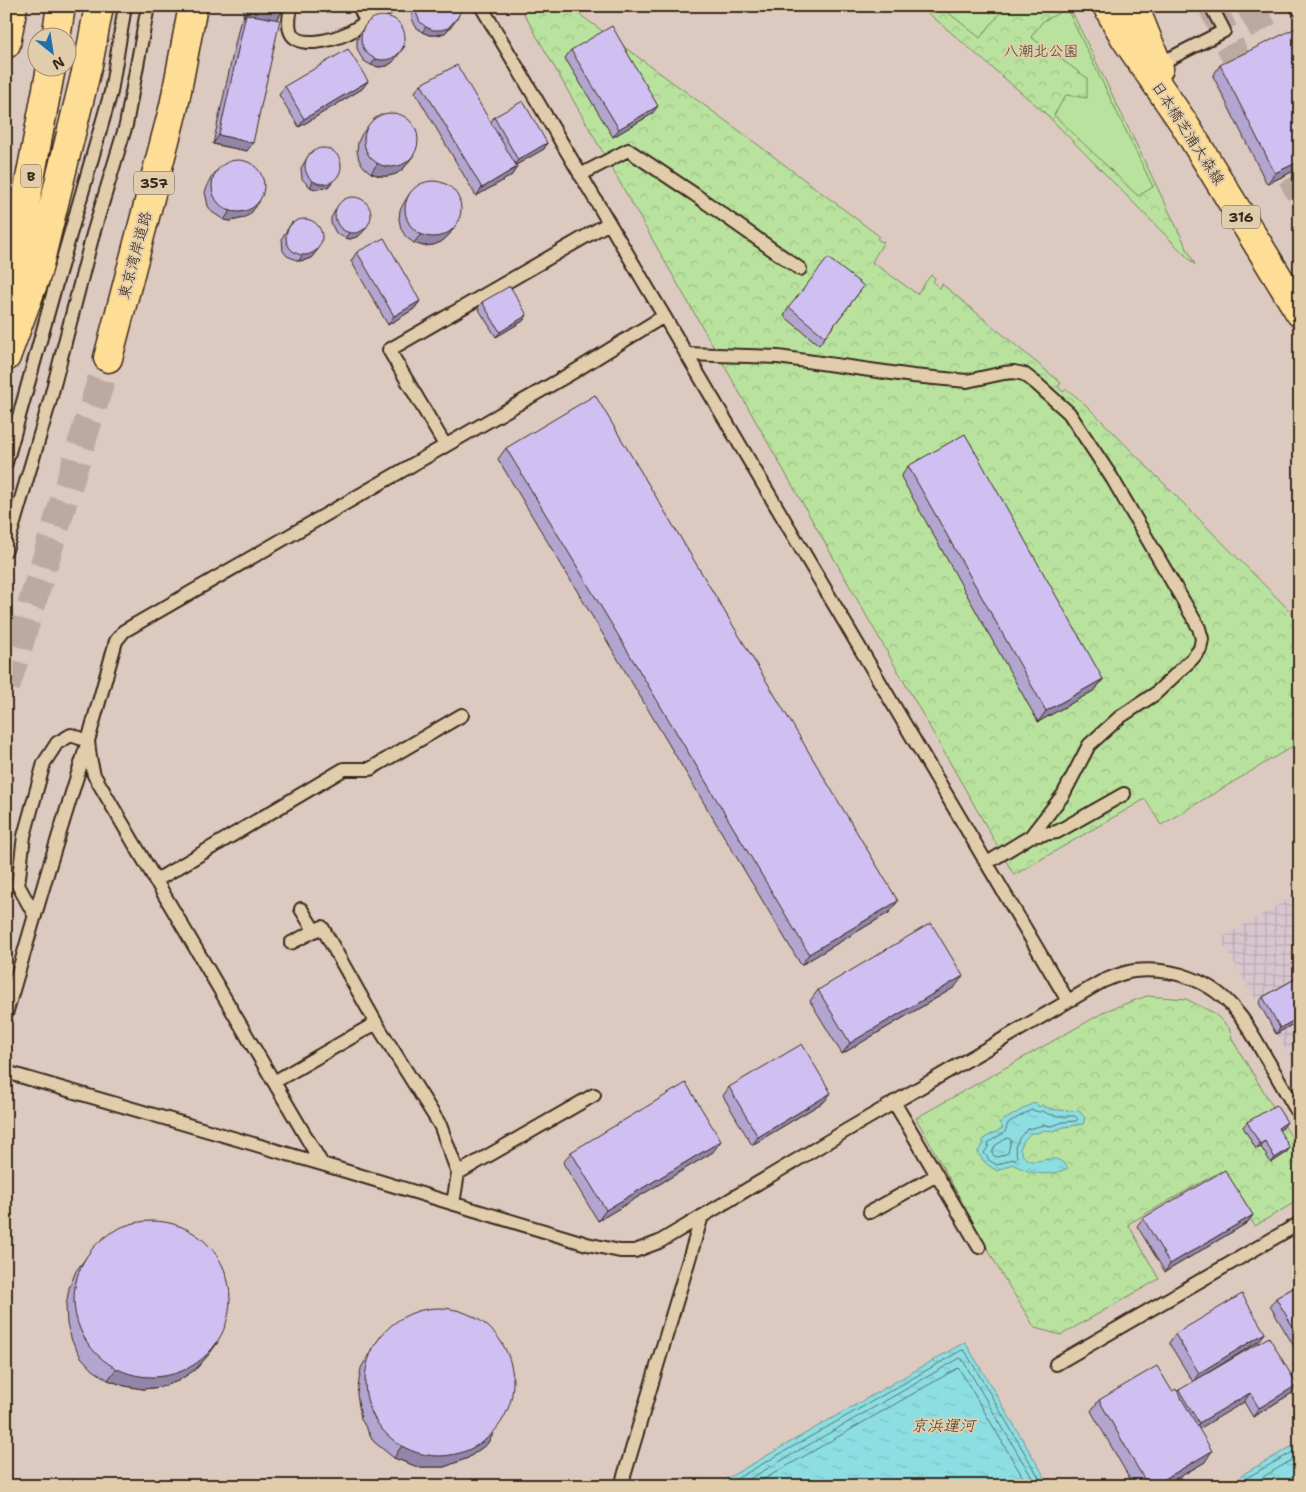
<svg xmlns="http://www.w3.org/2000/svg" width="1306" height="1492" viewBox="0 0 1306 1492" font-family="'Shantell Sans','Klee One',sans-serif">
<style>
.industrial{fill:url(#industrial-grid)}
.forest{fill:url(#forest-crowns);stroke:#7a865e}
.pitch{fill:#b8e29e;stroke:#7a865e}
.water{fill:url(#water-ripples);stroke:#6c9694}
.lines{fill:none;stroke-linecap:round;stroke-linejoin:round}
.shore{stroke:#5b726d;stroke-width:1}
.highway-tunnel{stroke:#bca9a0;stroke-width:28;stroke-dasharray:28 14;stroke-linecap:butt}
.lane-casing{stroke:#3b2a1e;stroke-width:16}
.primary-casing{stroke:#3b2a1e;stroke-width:31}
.highway-casing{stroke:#3b2a1e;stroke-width:31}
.lane{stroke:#e1cdab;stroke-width:12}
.primary{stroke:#fedd96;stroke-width:28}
.highway{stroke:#fedd96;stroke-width:28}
.wall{fill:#b2a5cf;stroke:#3b2a1e}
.shaded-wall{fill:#9186a9;stroke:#3b2a1e}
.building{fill:#cfc0f1;stroke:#3b2a1e}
.labels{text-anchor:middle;stroke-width:4;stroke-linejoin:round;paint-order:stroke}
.shield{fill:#e1cdab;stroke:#6d5b48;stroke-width:1}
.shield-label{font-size:14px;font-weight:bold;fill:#3b2a1e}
.park-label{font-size:15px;fill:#483c2b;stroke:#e1cdab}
.street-label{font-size:15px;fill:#3b2a1e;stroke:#e1cdab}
.water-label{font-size:16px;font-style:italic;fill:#433c32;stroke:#e1cdab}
</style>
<defs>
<pattern id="industrial-grid" width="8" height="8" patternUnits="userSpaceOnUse" patternTransform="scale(1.25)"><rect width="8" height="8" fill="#d8c6cf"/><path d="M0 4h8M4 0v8" fill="none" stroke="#baaab1"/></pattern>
<pattern id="forest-crowns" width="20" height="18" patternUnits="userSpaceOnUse" patternTransform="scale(1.25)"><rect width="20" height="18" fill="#b8e29e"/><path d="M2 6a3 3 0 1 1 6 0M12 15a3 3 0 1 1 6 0" fill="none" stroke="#9fc288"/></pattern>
<pattern id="water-ripples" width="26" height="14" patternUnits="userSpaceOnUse" patternTransform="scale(1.25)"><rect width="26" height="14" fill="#8cdee3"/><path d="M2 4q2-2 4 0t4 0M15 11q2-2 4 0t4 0" fill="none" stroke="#7abfc2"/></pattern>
</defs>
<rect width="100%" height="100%" fill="#dcc9c0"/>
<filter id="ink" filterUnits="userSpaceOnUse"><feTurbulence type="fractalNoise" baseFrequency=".02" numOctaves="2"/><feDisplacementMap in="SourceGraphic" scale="10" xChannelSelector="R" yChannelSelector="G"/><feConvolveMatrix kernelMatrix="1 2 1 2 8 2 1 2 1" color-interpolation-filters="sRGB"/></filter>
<g filter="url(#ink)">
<path class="industrial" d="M1300,892v181l-80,-134z"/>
<path class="forest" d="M530,6h38l177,129 134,101 -2,3 5,3 2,-1 -12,21 45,32 14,-19 4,3 -2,4 7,6 2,-4 119,99 -3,4 5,5 4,-3 20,17 213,215v121l-139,83 -16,-26 -131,76 -491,-863z
M920,6h149l126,259 -151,-153z
M1147,996l39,3 28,14 15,15 4,13 67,110v34l-2,2 2,4 -4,2 3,4 -5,3 1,2 -40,24 -34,-55 -93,53 31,55 -98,56 -26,-7 -34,-55 -85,-155 192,-108z"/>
<path class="pitch" d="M940,6h66l-26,32z
M1067,9l86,178 -15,9 -84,-81 12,-20 21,3v-20l-56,-41 12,-16z"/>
<path class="water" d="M1035,1102l4,5 3,-2c14,8 23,4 37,6l6,7 -2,6 -19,3 -11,4 -8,-1 -8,3h-6l-7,7 -4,9c9,25 27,2 42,13 3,2 4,4 6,6 -20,10 -36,6 -56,-4l-15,7c-9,-6 -16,-10 -19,-20l5,-6v-6l20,-11 -4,-5z
M965,1342l85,144h-336z
M1300,1442v44h-69l14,-13z"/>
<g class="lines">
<path class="shore" d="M1032,1110l7,2 4,-1 5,3 10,2h17l3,3 -2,2 -13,1 -11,4 -8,-1 -16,4 -8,8 -5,10 2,10 -1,2 -6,1 -13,5 -7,-4 -6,-8 4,-6 1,-5 16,-10 3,-9z
M1008,1138l3,2 -3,13 -10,4 -4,-1 -2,-3 3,-7z
M724,1486l238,-136 3,1 79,135
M737,1486l223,-128 2,1 75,127
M752,1486l206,-118 2,2 68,116
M1238,1486l10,-9 52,-29
M1248,1486l52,-31"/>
<path class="highway-tunnel" d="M1212,6l39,85
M1250,6l50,88
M1274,139l26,55
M6,687l102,-329"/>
<g class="lane-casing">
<path id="lane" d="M291,6c-1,8 -4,19 0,27 9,17 44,6 57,0 15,-8 28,-18 42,-27
M360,6c2,8 2,11 10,13
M481,6l183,310
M1295,6l5,4
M1157,65l67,-34 -13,-25
M580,175l48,-25 66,44 106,75
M686,354l92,3 135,19 54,5 37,-8 10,-1 10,2 13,10 32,29 43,65 87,150 3,11 -2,10 -8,10 -37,35 -35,23 -31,28 -26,50 -32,41 -44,27
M445,445l-56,-95 220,-127
M6,463l51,-183 54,-188 14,-86
M6,550l43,-146 44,-170 33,-109 22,-119
M1031,836l26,-4 67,-38
M155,881l189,-112h26l92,-54
M301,909l13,21
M291,943l31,-16 54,96 64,102 18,48 -5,31
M6,1014l44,-150 38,-123 -17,-6 -14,8 -13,20 -20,73 -6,49 17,31
M6,1072l316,92 265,80 33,7h15l24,-9 188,-112 254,-148c10,-4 22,-10 33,-11 38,-4 78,9 102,40 12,13 20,30 29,45 12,20 23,40 35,60
M274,1082l102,-59
M894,1102l85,145
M322,1164l-228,-389 -4,-17 -2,-17 28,-100 8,-10 451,-260 89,-55 404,685
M458,1173l136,-78
M870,1212l67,-37
M1056,1364l244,-141
M621,1486l81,-270"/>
</g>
<g class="primary-casing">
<path id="primary" d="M1107,6l18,32 58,84 117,191
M1134,6l25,62"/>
</g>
<g class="highway-casing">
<path id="highway" d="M56,38l5,-32
M6,44l7,-38
M6,283l19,-78 26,-137
M6,357l31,-84 52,-213 10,-54
M108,358l66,-252 19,-100"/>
</g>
<use href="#lane" class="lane"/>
<use href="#primary" class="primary"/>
<use href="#highway" class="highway"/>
</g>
<path class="wall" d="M244,6h39l-1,6 -5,8 -30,131 -34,-7 27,-122 5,-6h-2z
M413,6h47l-2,11 -4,6 -9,10 -8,2h-8l-7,-3 -6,-5 -3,-6 -2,-8z
M364,27l29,35 -6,4 -8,1 -8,-2 -7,-4 -4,-6 -3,-7v-8l3,-7z
M571,50l81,64 -39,23 -48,-79z
M1220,65l80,103 -33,16 -54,-108z
M368,81l-6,8 -63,38 -20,-32 6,-9z
M421,84l70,38 3,-5 53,26 -3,6 -28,16 1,2 -6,9 -35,20 -61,-104z
M368,126l40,37 -5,6 -7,5 -8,2h-8l-9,-3 -7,-6 -5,-7 -2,-9 1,-9 4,-8z
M310,153l29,20 -10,13 -4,2 -10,1 -5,-2 -8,-8 -1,-11z
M217,170l37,39 -4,5 -6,4 -13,3 -7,-1 -12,-8 -4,-6 -3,-14 6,-14z
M410,193l44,35 -6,8 -7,6 -8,3 -10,1 -9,-3 -8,-6 -5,-8 -2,-10 1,-9 5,-9z
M340,203l23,29 -4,4 -9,3 -5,-1 -9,-5 -5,-10v-5l5,-9z
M292,222l27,26 -8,10 -6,2 -6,1 -12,-5 -4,-5 -1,-13z
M357,252l63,49 -6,8 -26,16 -37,-64z
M864,286l-45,59 -35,-29 5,-9z
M482,302l45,13 -4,6 -27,16 -18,-29z
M506,448l384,464 -89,53 -303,-506z
M908,466l195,213 -8,11 -57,32 -137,-245z
M1300,976v44l-24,14 -17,-31 4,-6z
M955,987l-113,67 -32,-53 8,-11z
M729,1087l96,14 -73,44 -29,-49z
M1247,1122l36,6 -4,2 7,23 -15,10 -10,-16 -5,2 -13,-22z
M571,1152h142l-115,69 -35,-58z
M1253,1215l-6,8 -82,49 -28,-46 6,-8z
M95,1246l123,96 -8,11 -14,16 -18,12 -17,6 -18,2 -18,-3 -17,-6 -15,-10 -12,-13 -9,-16 -5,-17 -1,-18 3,-18 7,-17z
M1300,1284v61l-5,3 -25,-42 6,-8z
M1265,1333l-6,8 -66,41 -24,-39 6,-9z
M382,1335l112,98 -7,11 -19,14 -24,9h-26l-24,-9 -20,-16 -13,-23 -4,-25 4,-26 13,-22z
M1297,1385l-5,8 -39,24 -9,-15 -45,26 6,34 -41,24h-30l-43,-75 8,-11 73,-9h6l1,-1z"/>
<path class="shaded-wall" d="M321,6h29l-3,4z
M249,7l33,5 -6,9 -30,-7 -1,2h-2z
M458,17l-4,6 -9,10 -8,2h-8l-7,-3 4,-5z
M405,46l-12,16 -6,4 -8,1 -8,-2 4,-5z
M368,81l-6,8 -63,38 5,-8z
M658,106l-6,8 -39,23 6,-8z
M219,135l34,8 -6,8 -34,-7z
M547,143l-3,6 -30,17 4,-6z
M414,155l-11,14 -7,5 -8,2h-8l-9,-3 6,-9z
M1300,161v7l-33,16 8,-11z
M517,167l-6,9 -35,20 6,-8z
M339,173l-10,13 -4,2 -10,1 -5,-2 3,-6z
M260,201l-10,13 -6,4 -13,3 -7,-1 6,-9z
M367,227l-4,5 -4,4 -9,3 -5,-1 4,-5z
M454,228l-6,8 -7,6 -8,3 -10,1 -9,-3 6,-8z
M319,248l-8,10 -6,2 -6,1 3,-6z
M420,301l-6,8 -26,16 6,-9z
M527,315l-4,6 -27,16 4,-5z
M1103,679l-8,11 -57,32 8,-11z
M898,901l-8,11 -89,53 8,-11z
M963,976l-8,11 -113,67 8,-11z
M1300,1017v3l-24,14 4,-6z
M831,1093l-6,8 -73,44 6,-8z
M1287,1122l-4,6 -9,5 4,-5z
M721,1141l-8,11 -115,69 8,-11z
M1265,1141l-4,6 -5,2 4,-5z
M1290,1148l-4,5 -15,10 4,-5z
M1253,1215l-6,8 -82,49 5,-8z
M1265,1333l-6,8 -66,41 6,-9z
M1300,1341v4l-5,3z
M218,1342l-8,11 -14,16 -18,12 -17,6 -18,2 -18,-3 -17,-6 8,-11z
M1297,1385l-5,8 -39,24 6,-9z
M1250,1393l-6,9 -50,30 5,-9z
M494,1433l-7,11 -19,14 -24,9h-26l-24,-9 7,-11z
M1212,1451l-7,11 -41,24h-11z"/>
<path class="building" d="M249,6h34l-1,6 -33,-5z
M415,6h45l1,4 -3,7 -10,11 -7,2h-8l-7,-3 -6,-5 -3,-7z
M246,14l34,6 -27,123 -34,-8z
M361 38a22 22 0 1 1 44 0a22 22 0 1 1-44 0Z
M612,26l46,80 -39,23 -48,-79z
M1300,26v135l-25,12 -55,-108z
M348,49l20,32 -64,38 -19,-33z
M457,65l60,102 -35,21 -61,-104z
M523,101l24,42 -29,17 -24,-43z
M364 140a27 27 0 1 1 54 0a27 27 0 1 1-54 0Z
M305 166a18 18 0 1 1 36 0a18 18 0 1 1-36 0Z
M212 186a26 26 0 1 1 52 0a26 26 0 1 1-52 0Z
M405 209a28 28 0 1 1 56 0a28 28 0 1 1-56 0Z
M335 215a18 18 0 1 1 36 0a18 18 0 1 1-36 0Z
M286 237a18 18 0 1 1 36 0a18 18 0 1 1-36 0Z
M384,238l36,63 -26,15 -37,-64z
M828,258l36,28 -39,51 -36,-30z
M510,286l17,29 -27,17 -18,-30z
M595,395l303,506 -89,53 -303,-506z
M965,434l138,245 -57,32 -138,-245z
M931,923l32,53 -113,67 -32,-53z
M1300,976v41l-20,11 -17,-31z
M802,1044l29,49 -73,44 -29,-50z
M686,1083l35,58 -115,69 -35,-58z
M1276,1105l11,17 -9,6 12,20 -15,10 -10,-17 -5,3 -13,-22z
M1225,1170l28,45 -83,49 -27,-46z
M74 1299a78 78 0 1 1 156 0a78 78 0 1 1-156 0Z
M1300,1284v55l-24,-41z
M1242,1294l23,39 -66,40 -24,-39z
M365 1382a74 74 0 1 1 148 0a74 74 0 1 1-148 0Z
M1269,1337l28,48 -38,23 -9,-15 -51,30 -20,-33z
M1157,1366l15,25 4,-2 36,62 -59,35h-5l-49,-86z"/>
</g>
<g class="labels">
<g class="shield">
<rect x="21" y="164.5" width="20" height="23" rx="4"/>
<rect x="134" y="171.5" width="40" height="23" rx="4"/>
<rect x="1222" y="205.5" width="38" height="23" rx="4"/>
</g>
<g class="shield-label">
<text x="31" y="181">B</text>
<text x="154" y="188">357</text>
<text x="1241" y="222">316</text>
</g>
<g class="park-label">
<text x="1041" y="56">八潮北公園</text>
</g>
<g class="street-label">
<text transform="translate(1188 133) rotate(57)" y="5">日本橋芝浦大森線</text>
<text transform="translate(135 255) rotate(-75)" y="5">東京湾岸道路</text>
</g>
<g class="water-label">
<text x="943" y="1431">京浜運河</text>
</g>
</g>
<rect width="1306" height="1492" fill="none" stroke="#e1cdab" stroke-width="25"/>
<rect x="12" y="12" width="1281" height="1467" fill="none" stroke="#3b2a1e" stroke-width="2" filter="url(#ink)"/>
<g transform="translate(52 52) rotate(150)"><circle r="24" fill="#e1cdab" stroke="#9f8c73"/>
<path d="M0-4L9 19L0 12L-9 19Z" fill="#1f6fb2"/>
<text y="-8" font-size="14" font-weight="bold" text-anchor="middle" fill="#3b2a1e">N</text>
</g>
</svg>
